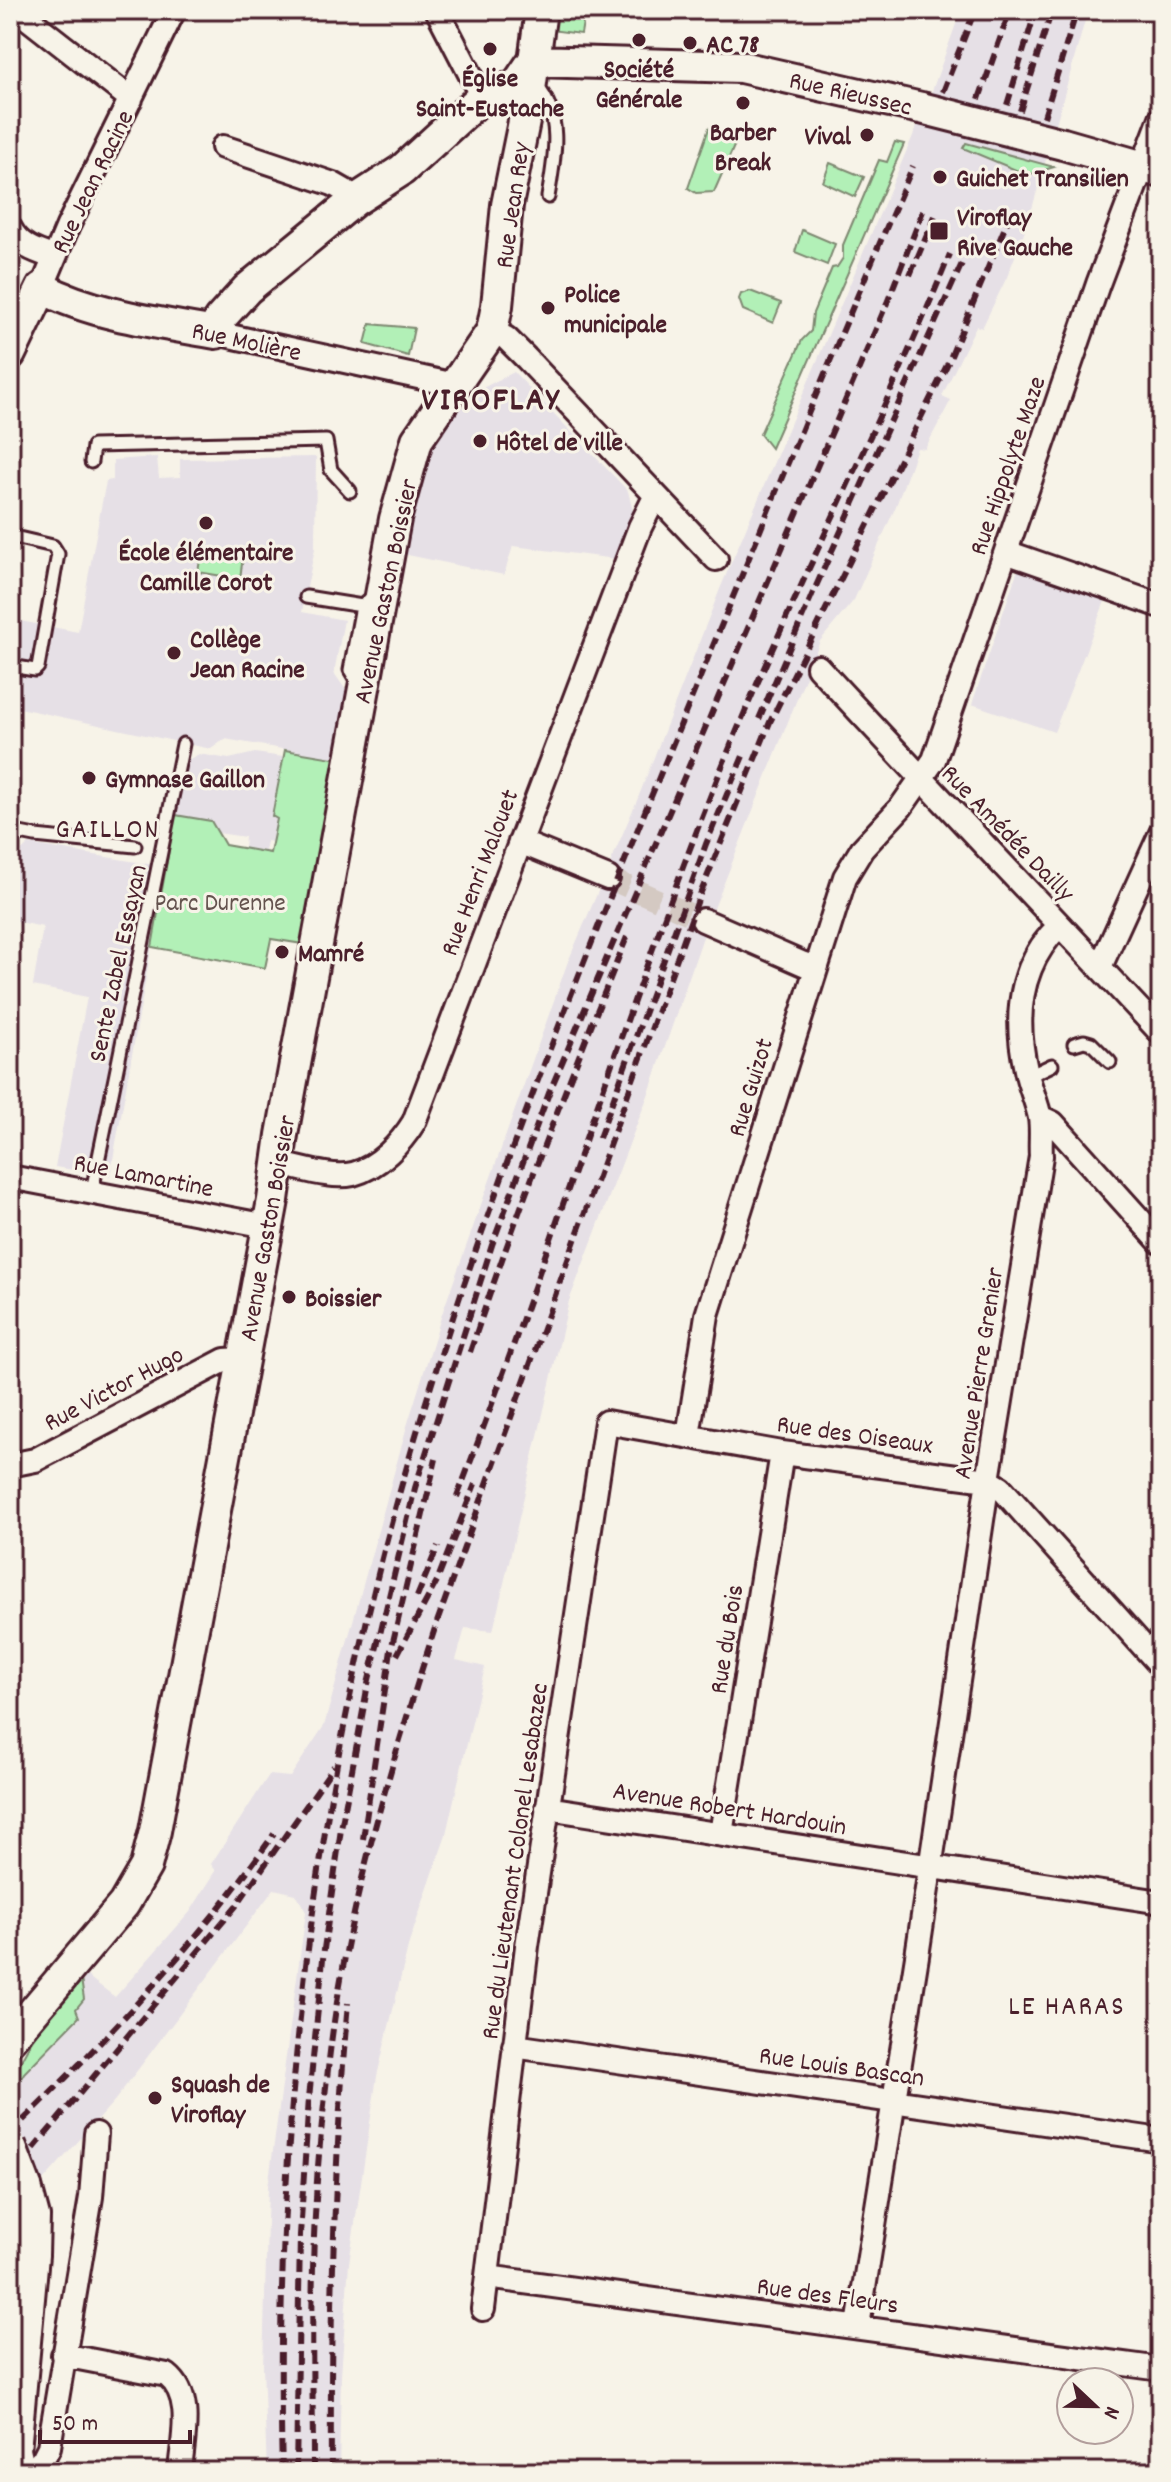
<svg xmlns="http://www.w3.org/2000/svg" width="1171" height="2482" viewBox="0 0 1171 2482" font-family="Dekko,sans-serif">
<style>
.built{fill:#e6e0e6}
.green{fill:#b2f0b7;stroke:#7e8871;stroke-width:2}
.lines{fill:none;stroke-linecap:round;stroke-linejoin:round}
.street-tunnel{stroke:#d4c9c2;stroke-width:22;stroke-dasharray:22 11;stroke-linecap:butt}
.lane-casing{stroke:#4a1f2b;stroke-width:17}
.street-casing{stroke:#4a1f2b;stroke-width:28}
.secondary-casing{stroke:#4a1f2b;stroke-width:36}
.lane{stroke:#f7f3e8;stroke-width:11}
.street{stroke:#f7f3e8;stroke-width:22}
.secondary{stroke:#f7f3e8;stroke-width:30}
.rail{stroke:#4a1f2b;stroke-width:6;stroke-dasharray:12 6;stroke-linecap:butt}
.secondary-bridge-casing{stroke:#4a1f2b;stroke-width:36;stroke-linecap:butt}
.secondary-bridge{stroke:#f7f3e8;stroke-width:30}
.poi-dot{fill:#4a1f2b;stroke:#f7f3e8;stroke-width:3}
.labels{text-anchor:middle;stroke-width:6;stroke-linejoin:round;paint-order:stroke}
.poi-label{font-size:26px;font-weight:bold;fill:#4a1f2b;stroke:#f7f3e8;text-anchor:start}
.street-label{font-size:26px;fill:#4a1f2b;stroke:#f7f3e8}
.park-label{font-size:26px;fill:#64534e;stroke:#f7f3e8}
.neighbourhood-label{font-size:28px;letter-spacing:2px;fill:#4a1f2b;stroke:#f7f3e8}
.district-label{font-size:34px;font-weight:bold;letter-spacing:2px;fill:#4a1f2b;stroke:#f7f3e8}
</style>
<rect width="100%" height="100%" fill="#f7f3e8"/>
<filter id="ink" filterUnits="userSpaceOnUse"><feTurbulence type="fractalNoise" baseFrequency=".0125" numOctaves="2"/><feDisplacementMap in="SourceGraphic" scale="16" xChannelSelector="R" yChannelSelector="G"/><feConvolveMatrix kernelMatrix="1 2 1 2 8 2 1 2 1" color-interpolation-filters="sRGB"/></filter>
<g filter="url(#ink)">
<path class="built" d="M961,10h127l-60,213 -21,54 -25,51 -6,-2 -34,70 9,4 -26,49 -8,-1 -21,58 -42,94 -34,41 -115,290 -55,159 -81,211 -76,330 -28,-3 -9,32 29,7 -40,171 -36,105 -32,133 -28,187 -8,112 -2,97h-72l-4,-105 5,-180 38,-275 -10,-18 -22,-5 -159,211 -105,118v-106l5,-4v-26l12,-32 60,-74 28,21 75,-85 26,-41 -5,-7 58,-89 21,2 34,-51 83,-300 35,-112 125,-350 71,-166 82,-209 212,-498z
M514,372l114,119 6,25 -18,43 -103,-13 -9,29 -101,-21 8,-41 19,-68 33,-47z
M157,457l2,21 21,-1v-18l136,-2 -1,91 -13,64 42,8 -10,53 14,20 -9,66 -114,-20 -14,10 -201,-43v-87l68,13 28,-151 7,-1v-20z
M1018,569l89,27 -53,136 -82,-28z
M255,753l28,4 -11,59 5,3 -4,23 -6,-1 -2,10 -21,-3 1,-11 -27,-4 -7,-12 -36,-6 9,-53 15,-8 30,5z
M29,844l137,23 -56,309 -55,-9 32,-170 -54,-11 10,-59 -33,-7v-37l4,-25z"/>
<path class="green" d="M551,10h34l-4,24 -31,-4z
M709,128l29,9 -24,55 -18,1 -8,-5z
M895,142l9,2 -133,304 -11,-14 42,-94 9,-9 2,-18 19,-45 5,-1 6,-9v-13l36,-85 8,2z
M966,143l88,24 -26,8 -65,-27z
M830,163l34,14 -9,20 -32,-15z
M802,230l33,14 -8,21 -32,-13z
M750,291l31,12 -8,20 -30,-13 -4,-11 2,-5z
M370,324l44,4 -6,28 -43,-12z
M202,548l41,8 -3,23 -42,-7z
M285,750l54,9 -36,185 -32,-5 -6,29 -113,-21 23,-132 36,6 14,24 45,8 7,-34 -5,-3z
M81,1979l3,20 -8,10 3,8 -55,56 -11,20c3,-46 41,-80 68,-114z"/>
<g class="lines">
<path class="street-tunnel" d="M608,878l95,42"/>
<g class="lane-casing">
<path id="lane" d="M537,86c27,31 17,75 11,111
M91,462l2,-16 233,-5 5,29 19,21
M10,536l43,10 5,8 -20,113 -3,3 -25,-4
M306,597l56,9
M359,685l-9,-15 12,-64 12,-11
M10,831l25,5 100,10
M1074,1044l10,-3 7,2 19,19
M1027,1077l25,-12
M92,1191l91,-447"/>
</g>
<g class="street-casing">
<path id="street" d="M17,10l114,89
M437,10l45,87
M223,147l110,37 14,8 7,9
M10,228c9,18 25,23 43,29
M42,288l26,-62 106,-216
M492,331l14,7 20,20 190,201
M216,333l239,52
M1006,552l155,54
M818,667c113,123 229,243 343,366
M520,842l88,36
M703,920l103,45 11,-1
M1100,967l61,-134
M1040,1117l13,6 108,120
M279,1164c22,4 52,15 74,10 26,-7 48,-31 61,-52l226,-595 15,-30
M10,1177l258,49
M688,1436l19,-121 138,-438 17,-28 39,-42 33,-47 164,-476 63,-166
M10,1465l25,-5 190,-100 17,-1
M547,1808l614,94
M721,1834l61,-381
M514,2046l647,94
M487,2277l674,92
M483,2309l44,-363 79,-524 176,31 206,27 13,8 160,178
M858,2326l59,-370 71,-476 53,-324c-1,-12 1,-26 -1,-38 -3,-16 -11,-32 -14,-48 -12,-53 -7,-105 33,-144
M63,2355l104,20c28,22 15,66 13,97
M31,2472l12,-13 6,-12 42,-250 5,-63"/>
</g>
<g class="secondary-casing">
<path id="secondary" d="M533,61l208,6 180,41
M1063,144l98,28
M10,354l32,-66c52,27 117,35 174,45l3,-13 28,-31 107,-88 48,-31 80,-73 20,-5 16,-9 15,-22
M10,2039l114,-135 22,-38 9,-35 118,-631 9,-65 113,-616 22,-79 75,-109 5,-25 10,-101 22,-108 12,-87
M20,2472l-5,-22 18,-195 1,-38 -8,-30"/>
</g>
<use href="#lane" class="lane"/>
<use href="#street" class="street"/>
<use href="#secondary" class="secondary"/>
<path class="rail" d="M943,92l32,-82
M979,99l31,-89
M1007,105l29,-95
M1020,111l32,-101
M1044,117l33,-107
M910,275l25,-59
M759,719l53,-124 152,-336
M599,1138l107,-294 37,-88
M470,1352c47,-141 101,-278 157,-415
M457,1497c88,-228 160,-462 249,-690 73,-188 168,-367 244,-553
M417,1597l21,-51
M397,1655l40,-74 38,-97
M363,1839l28,-189 45,-191
M10,2133c96,-93 188,-190 264,-299
M10,2177l226,-271 98,-140
M282,2472c-8,-298 23,-601 94,-890 71,-287 183,-561 295,-834 80,-194 158,-389 242,-582
M296,2472l4,-237 9,-137 15,-149 17,-120 27,-145 47,-196 77,-243 57,-152 338,-790 36,-92
M313,2472c0,-91 -3,-182 3,-273 2,-46 8,-93 13,-139 17,-148 61,-293 107,-435l263,-728 71,-175 178,-359 65,-155
M331,2472c-1,-156 3,-313 17,-469"/>
<g class="secondary-bridge-casing">
<path id="secondary-bridge" d="M921,108l142,36
M10,2145l16,42"/>
</g>
<use href="#secondary-bridge" class="secondary-bridge"/>
</g>
</g>
<g class="poi-dot">
<circle cx="639" cy="40" r="8"/>
<circle cx="690" cy="43" r="8"/>
<circle cx="490" cy="49" r="8"/>
<circle cx="743" cy="103" r="8"/>
<circle cx="867" cy="135" r="8"/>
<circle cx="940" cy="177" r="8"/>
<rect x="929" y="221" width="20" height="20" rx="4"/>
<circle cx="548" cy="308" r="8"/>
<circle cx="480" cy="441" r="8"/>
<circle cx="206" cy="523" r="8"/>
<circle cx="174" cy="653" r="8"/>
<circle cx="89" cy="778" r="8"/>
<circle cx="282" cy="952" r="8"/>
<circle cx="289" cy="1297" r="8"/>
<circle cx="155" cy="2098" r="8"/>
</g>
<g class="labels">
<g class="poi-label">
<text x="706" y="52">AC 78</text>
<text x="639" y="77" text-anchor="middle">Société<tspan x="639" dy="30">Générale</tspan></text>
<text x="490" y="86" text-anchor="middle">Église<tspan x="490" dy="30">Saint-Eustache</tspan></text>
<text x="743" y="140" text-anchor="middle">Barber<tspan x="743" dy="30">Break</tspan></text>
<text x="851" y="144" text-anchor="end">Vival</text>
<text x="956" y="186">Guichet Transilien</text>
<text x="957" y="225">Viroflay<tspan x="957" dy="30">Rive Gauche</tspan></text>
<text x="564" y="302">Police<tspan x="564" dy="30">municipale</tspan></text>
<text x="496" y="450">Hôtel de ville</text>
<text x="206" y="560" text-anchor="middle">École élémentaire<tspan x="206" dy="30">Camille Corot</tspan></text>
<text x="190" y="647">Collège<tspan x="190" dy="30">Jean Racine</tspan></text>
<text x="105" y="787">Gymnase Gaillon</text>
<text x="298" y="961">Mamré</text>
<text x="305" y="1306">Boissier</text>
<text x="171" y="2092">Squash de<tspan x="171" dy="30">Viroflay</tspan></text>
</g>
<g class="street-label">
<text transform="translate(851 92) rotate(13)" y="9">Rue Rieussec</text>
<text transform="translate(91 181) rotate(-64)" y="9">Rue Jean Racine</text>
<text transform="translate(511 205) rotate(-82)" y="9">Rue Jean Rey</text>
<text transform="translate(247 340) rotate(12)" y="9">Rue Molière</text>
<text transform="translate(1006 465) rotate(-71)" y="9">Rue Hippolyte Maze</text>
<text transform="translate(384 591) rotate(-78)" y="9">Avenue Gaston Boissier</text>
<text transform="translate(1009 832) rotate(46)" y="9">Rue Amédée Dailly</text>
<text transform="translate(478 872) rotate(-69)" y="9">Rue Henri Malouet</text>
<text transform="translate(116 963) rotate(-78)" y="9">Sente Zabel Essayan</text>
<text transform="translate(749 1087) rotate(-73)" y="9">Rue Guizot</text>
<text transform="translate(144 1174) rotate(11)" y="9">Rue Lamartine</text>
<text transform="translate(266 1228) rotate(-80)" y="9">Avenue Gaston Boissier</text>
<text transform="translate(977 1373) rotate(-81)" y="9">Avenue Pierre Grenier</text>
<text transform="translate(113 1387) rotate(-28)" y="9">Rue Victor Hugo</text>
<text transform="translate(855 1433) rotate(8)" y="9">Rue des Oiseaux</text>
<text transform="translate(725 1639) rotate(-81)" y="9">Rue du Bois</text>
<text transform="translate(730 1807) rotate(9)" y="9">Avenue Robert Hardouin</text>
<text transform="translate(513 1861) rotate(-82)" y="9">Rue du Lieutenant Colonel Lesabazec</text>
<text transform="translate(842 2065) rotate(8)" y="9">Rue Louis Bascan</text>
<text transform="translate(828 2294) rotate(8)" y="9">Rue des Fleurs</text>
</g>
<g class="park-label">
<text x="220" y="910">Parc Durenne</text>
</g>
<g class="neighbourhood-label">
<text x="108" y="837">GAILLON</text>
<text x="1067" y="2014">LE HARAS</text>
</g>
<g class="district-label">
<text x="491" y="409">VIROFLAY</text>
</g>
</g>
<rect width="1171" height="2482" fill="none" stroke="#f7f3e8" stroke-width="40"/>
<rect x="20" y="20" width="1131" height="2442" fill="none" stroke="#4a1f2b" stroke-width="3" filter="url(#ink)"/>
<g transform="translate(1095 2406) rotate(112)"><circle r="38" fill="#f7f3e8" stroke="#b29e9c" stroke-width="2"/>
<path d="M0-6L14 30L0 20L-14 30Z" fill="#4a1f2b"/>
<text y="-12" font-size="22" font-weight="bold" text-anchor="middle" fill="#4a1f2b">N</text>
</g>
<path d="M40 2430v12h150v-12" fill="none" stroke="#4a1f2b" stroke-width="4"/>
<text x="52" y="2430" font-size="24" fill="#4a1f2b" stroke="#f7f3e8" stroke-width="6" paint-order="stroke">50 m</text>
</svg>
